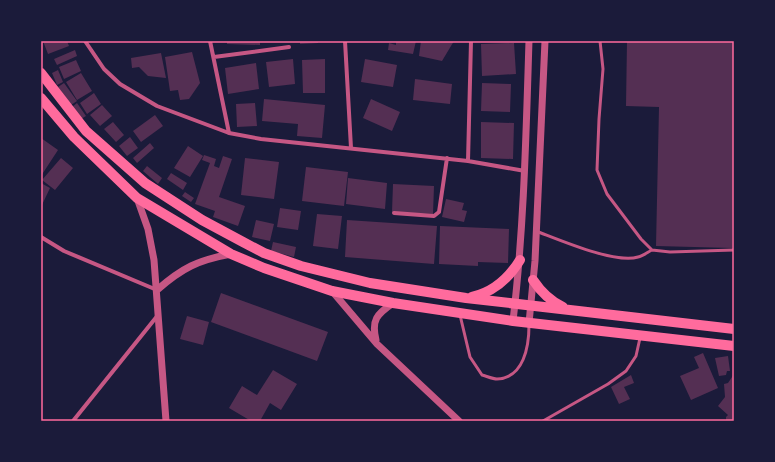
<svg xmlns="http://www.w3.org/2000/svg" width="775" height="462" viewBox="0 0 775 462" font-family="Poppins,sans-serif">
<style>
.building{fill:#542f53}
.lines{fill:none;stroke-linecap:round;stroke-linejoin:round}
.service{stroke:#c65784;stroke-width:3}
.minor{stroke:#c65784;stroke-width:4}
.tertiary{stroke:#c65784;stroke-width:7}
.primary{stroke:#ff6b9d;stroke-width:10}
.neatline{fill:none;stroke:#ff6b9d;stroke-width:1.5}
</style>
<rect width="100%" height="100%" fill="#1b1b3a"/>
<path class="building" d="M43,41h24l2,5 -21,8z
M227,41h33v4l-33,-1z
M300,41h18v2l-18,1z
M396,41h20l-3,13 -25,-4 1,-7 7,2z
M421,41h33l-12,20 -23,-5z
M627,41h107v121l-2,86 -76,-2 3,-139 -33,-1z
M514,43l2,31 -34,2 -1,-32z
M75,50l2,6 -20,9 -3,-6z
M192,52l8,31 -11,16 -9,1 -2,-10 -8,1 -5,-34z
M161,53l5,25 -18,-2 -9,-9 -7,1 -1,-10z
M293,59l2,25 -26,3 -3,-25z
M325,59v34h-22l-1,-33z
M365,59l32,6 -4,22 -32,-5z
M76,60l5,11 -17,8 -5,-12z
M256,63l3,26 -31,5 -3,-26z
M58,70l5,12 -6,3 -5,-12z
M81,73l11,18 -15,9 -11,-18z
M415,79l37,5 -2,20 -37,-4z
M64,83l13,18 -6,4 -13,-18z
M482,83l29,1 -1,28 -29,-1z
M94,93l7,11 -14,10 -7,-11z
M264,99l61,6 -3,33 -25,-2 1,-12 -36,-3z
M371,99l29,13 -8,19 -29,-13z
M77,103l9,13 -5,3 -9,-12z
M255,103l2,23 -20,1 -1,-23z
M102,105l10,11 -12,10 -10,-11z
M155,115l8,11 -22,16 -8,-11z
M113,122l11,13 -8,7 -12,-13z
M481,122l33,1 -1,36 -32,-1z
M130,137l8,11 -11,8 -8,-10z
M41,138l17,12 -17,26 1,-21z
M150,143l4,5 -17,15 -4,-5z
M188,146l15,10 -13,21 -16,-9z
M204,155l12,4 -2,7 5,2 4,-12 9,3 -13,38 26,9 -7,20 -25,-9 2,-6 -20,-7 15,-41 -8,-3z
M61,158l12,10 -18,22 -13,-10z
M245,158l34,4 -5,37 -33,-4z
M147,166l15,12 -4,6 -15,-13z
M306,167l42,5 -4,34 -42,-5z
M171,173l16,10 -4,7 -16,-11z
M348,178l39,5 -2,26 -39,-5z
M41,183l9,5 -9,19z
M393,184l41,2 -1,28 -41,-2z
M185,192l9,6 -3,4 -9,-6z
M446,199l18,4 -2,7 5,1 -3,11 -22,-5z
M280,208l21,3 -3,19 -21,-3z
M317,214l25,2 -4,33 -25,-3z
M256,220l18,4 -4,17 -18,-4z
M347,220l90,6 -3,38 -89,-7z
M440,226l69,3 -1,34 -30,-1v4l-39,-2z
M273,242l23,5 -2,10 -23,-6z
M221,293l107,39 -11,29 -106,-39z
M187,316l22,6 -6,23 -23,-6z
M703,353l15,35 -27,12 -11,-24 19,-8 -5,-11z
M728,356l2,15h-3l-1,4 -7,1 -4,-18z
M273,370l24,14 -16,26 -11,-7 -10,18h-9l-22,-13 13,-22 15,9z
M734,374v47h-8v-4l2,-2 -10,-9 7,-9 -1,-13 4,-1z
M631,375l3,8 -10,4 6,12 -11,5 -8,-17z"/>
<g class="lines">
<path class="service" d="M600,41l3,28 -4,50 -2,51 10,24 34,45 11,11 18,2 64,-2
M536,231c24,9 79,33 102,26 5,-1 10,-5 14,-7
M460,315l10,42 12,18c4,1 11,4 15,4 27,-1 32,-33 32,-54
M543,421l65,-37 18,-13 10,-15 4,-18"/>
<path class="minor" d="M85,41l19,28 16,15 37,22 72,27 32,6 207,22 57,10
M210,41l19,92
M345,41l6,107
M214,57l75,-10
M468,161l3,-120
M394,213l40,3 5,-4 8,-54
M41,237l23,14 93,39
M73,421l85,-106"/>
<path class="tertiary" d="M137,198l11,31 6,31 12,161
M157,290c25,-22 41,-30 74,-36
M332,291l45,53 82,77
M513,321c11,-93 13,-186 16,-280
M529,323l6,-62 10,-220
M376,340c-5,-20 1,-26 17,-37"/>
<path class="primary" d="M41,73l45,58 59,52 57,37 41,22 21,11 37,13 69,17 96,15 268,31
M41,98l33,39 63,61 94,56 33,14 68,23 61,12 120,18 221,25
M533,280c8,12 17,21 30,27
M472,297c22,-5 37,-19 48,-37"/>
</g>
<rect width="775" height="462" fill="none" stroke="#1b1b3a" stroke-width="84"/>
<rect x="42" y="42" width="691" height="378" class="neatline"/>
</svg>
